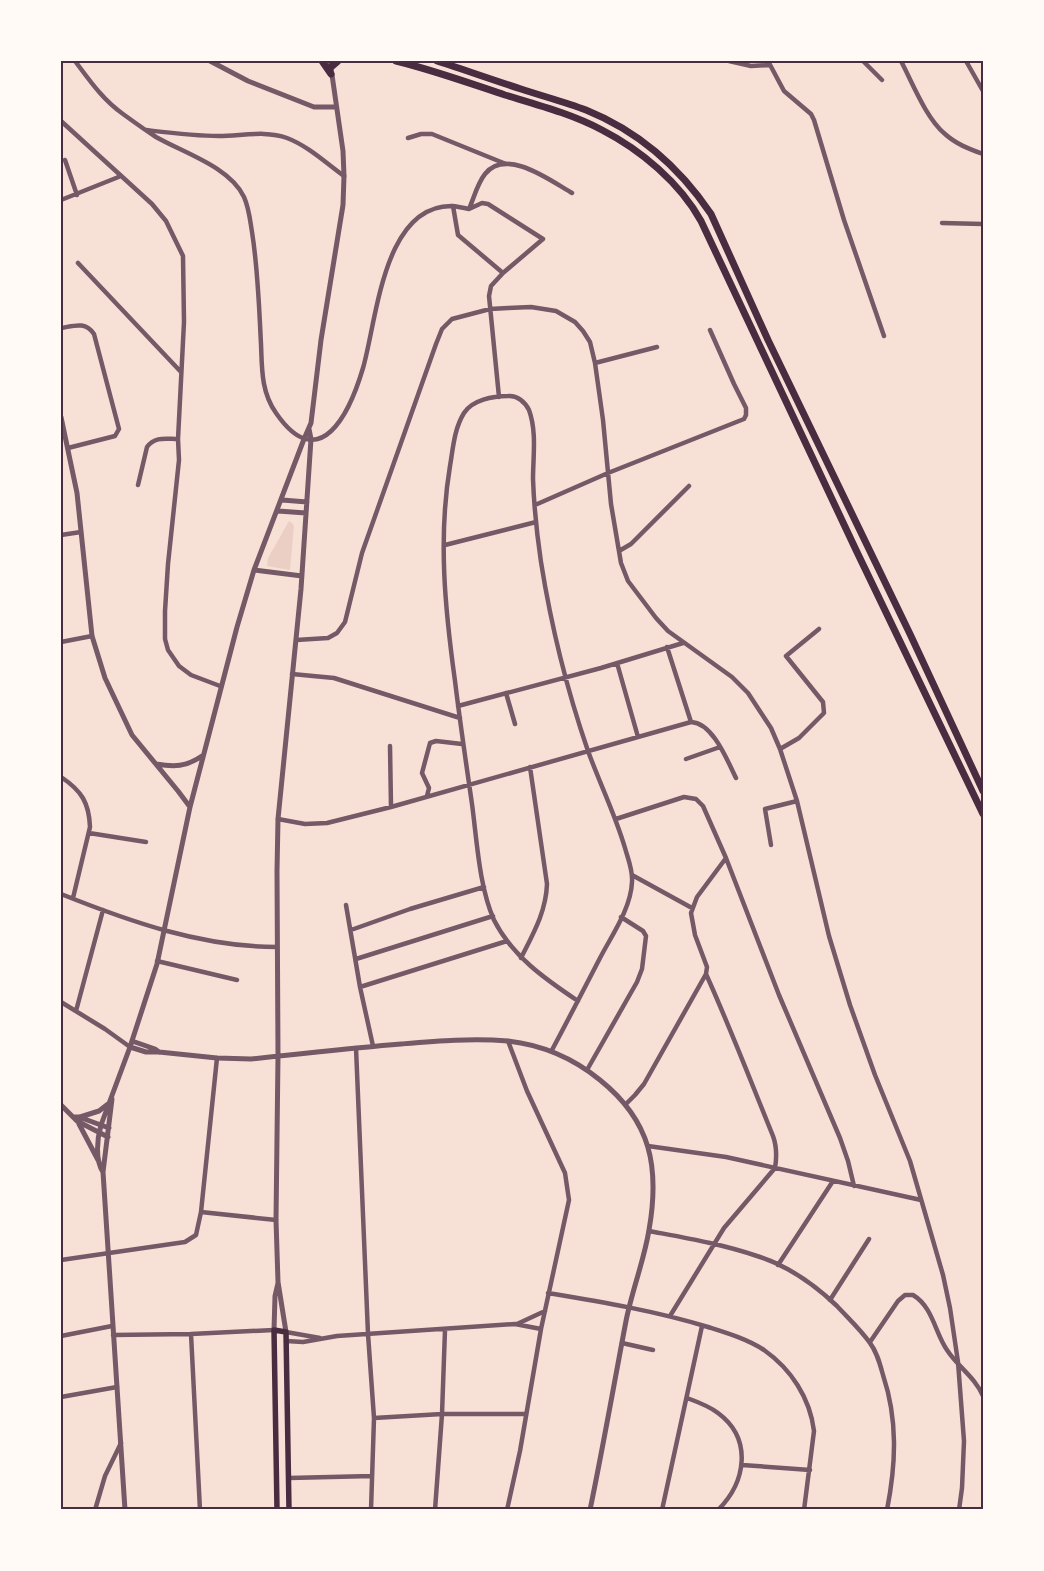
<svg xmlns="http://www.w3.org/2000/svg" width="1044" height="1571" viewBox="0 0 1044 1571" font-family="'PT Sans',sans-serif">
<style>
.green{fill:#ebcfc5}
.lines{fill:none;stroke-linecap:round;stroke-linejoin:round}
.minor{stroke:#755966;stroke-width:4.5}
.tertiary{stroke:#755966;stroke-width:5}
.secondary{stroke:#4a2c40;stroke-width:5.5}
.trunk{stroke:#4a2c40;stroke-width:7}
.neatline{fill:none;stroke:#4a2c40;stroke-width:2}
</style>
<rect width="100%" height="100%" fill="#f7e1d7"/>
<path class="green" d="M289,521l3,2 2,3 -4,44 -23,-4 1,-8z"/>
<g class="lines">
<path class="minor" d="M75,61c15,20 28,39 48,53 11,8 22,16 33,23 28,16 74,30 88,60 5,11 6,23 8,35 6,37 7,74 9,112 1,24 0,48 15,69 44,64 74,-1 87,-45 14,-48 20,-164 90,-162 6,1 11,2 16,3 5,-11 8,-25 16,-35 21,-27 66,7 87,19
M729,61l22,5 19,-1
M768,61l16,30 27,23 3,6 30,100 40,116
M863,61l19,19
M901,61c12,23 25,57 44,73 11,10 24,15 38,20
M966,61l17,30
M61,121l91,83 14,17 17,35 1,66 -6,117 1,21 -11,104 -3,47v28l3,11 11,16 12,9 29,11
M146,130c25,3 48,6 73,6 22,0 47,-6 68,2 21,8 39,25 57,38
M408,138l13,-4h11l74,30
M65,160l12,35
M61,200l60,-24
M453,206l5,29 45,38 -12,13 -2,10 10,101
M469,209l13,-6 6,1 55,35 -40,34
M942,223l41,1
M78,263l103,109
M61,328c13,-2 24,-7 33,6l25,95 -4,7 -47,12
M595,363l62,-16
M138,485l9,-38c8,-11 19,-8 31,-8
M535,505l73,-32 136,-54 2,-4v-7l-12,-24 -24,-54
M61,535l20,-3
M445,545l91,-23
M619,551l12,-7 58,-58
M296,640l32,-2 9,-5 8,-11 17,-69 74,-209 6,-15 10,-10 38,-10 18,-1 23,-1 25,4 19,11 8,9 7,11 5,21 8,57 8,84 10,59 7,18 28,37 12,13 64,46 16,16 23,35 9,21 17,52 32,135 21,69 25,70 35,86 33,114 7,33 8,54 6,79 -2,47 -3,22
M61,642l31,-6
M667,647l24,75
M617,663l21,74
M292,674l42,4 126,40
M506,693l9,31
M458,706l143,-38 82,-25
M390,746l1,61
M780,749l19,-11 25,-25 -1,-11 -37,-46 33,-27
M686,759l34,-12
M61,777c21,14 28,26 29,50l-17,71
M427,796l2,-8 -7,-15 8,-30 6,-2 26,3
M278,819l27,5 22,-1 64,-16 300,-85c22,1 36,38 45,56
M616,819l68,-22 12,2 7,7 23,52 53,137 61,143 8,23 6,25
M89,833l57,9
M771,845l-6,-36 32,-8
M632,875l60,33
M61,894c70,28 141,53 216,53
M346,905l14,82 13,59
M351,930l59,-21 74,-22
M521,958c12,-24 25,-46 26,-74l-17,-117
M356,959l137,-43
M157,961l80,19
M360,987l147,-46
M61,1002l44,27 25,18
M76,1011l27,-101
M356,1048l12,286 6,84 -3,92
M552,1050c16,-30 32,-61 48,-92 12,-23 31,-50 32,-76 1,-12 -4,-23 -7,-34 -10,-34 -25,-64 -37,-97 -21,-61 -37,-126 -47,-189 -4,-27 -7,-55 -8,-83 0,-22 4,-47 -4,-69 -4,-8 -12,-15 -21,-14 -15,0 -36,4 -44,17 -10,16 -11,36 -14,53 -12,72 -5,143 5,215 5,41 11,82 17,123 5,37 7,82 22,116 18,36 51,59 84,81
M587,1070l50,-88 5,-13 4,-33 -3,-5 -22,-14
M626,1104l9,-9 9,-11 62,-110 1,-7 -12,-32 -4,-22 6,-16 29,-39
M648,1146l78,11 195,43
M201,1212l75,8
M649,1231c37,7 73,13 108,25 29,9 58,29 80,50 11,12 24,24 33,37 7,9 10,21 13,32 15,45 13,89 4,135
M61,1260l124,-18 11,-7 5,-23 16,-154
M778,1265l55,-84
M548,1293c54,9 108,18 160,34 19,6 39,12 56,23 27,19 46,48 50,81l-10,79
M830,1300l39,-61
M670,1316l54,-88 51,-60c2,-12 2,-21 -2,-32 -22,-54 -43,-109 -67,-162
M517,1324l28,-13
M286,1332l34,6
M191,1334l9,176
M113,1335l78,-1 83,-4
M61,1336l51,-10
M286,1341l17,1 34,-6 178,-12 26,5
M870,1342l28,-41 7,-6h8c20,12 22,38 34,55 11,17 28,27 36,46
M622,1343l31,7
M61,1397l56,-10
M687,1398c11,4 22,8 31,15 35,26 28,69 0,97
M374,1418l68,-4h84
M742,1465l68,5
M289,1478l83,-2
M95,1510l10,-34 16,-33
M435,1510l7,-96 3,-84
M507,1510l13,-59 21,-122 28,-129 -4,-27 -38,-82 -19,-50
M662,1510l40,-184"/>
<path class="tertiary" d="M210,61l38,20 66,26h22
M61,417l16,76 15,143 13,42 27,57 46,56 12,16
M282,500l25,2
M278,511l28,2
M254,570l48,6
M156,764c18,3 30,3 46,-8
M132,1041l23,8 4,3
M130,1047l16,5h13l58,6 34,1c50,-5 100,-11 150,-15 36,-3 71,-6 107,-3 35,4 65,17 92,39 51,41 60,87 49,150 -5,31 -17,60 -23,91 -12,63 -23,126 -36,189
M112,1099l-9,73 22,338
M61,1105l16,16 31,16
M74,1117h5l30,11
M80,1117l19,-6 9,-7
M79,1124l19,36
M103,1172c-8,-12 -6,-33 -2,-47l29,-78 27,-83 33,-157 47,-180 17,-57 50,-131 7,-16 10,-83 22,-135 1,-29 -1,-25 -13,-90
M274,1330l1,-34 3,-13
M286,1332l-8,-50 -2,-62 2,-164 -1,-185 1,-52 23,-230 10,-150 -2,-10"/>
<path class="secondary" d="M277,1510l-3,-180 12,2 3,178"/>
<path class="trunk" d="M322,61l9,13
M396,61c37,9 73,22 109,34 33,10 67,19 97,35 39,20 78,53 99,91l155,329 127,264
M437,61c28,9 56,19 84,28 21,7 44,13 65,21 52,21 94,58 125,104l57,126 142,294 73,157
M331,67l7,-6"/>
</g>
<rect width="1044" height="1571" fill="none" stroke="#fffaf5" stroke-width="125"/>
<rect x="62" y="62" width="920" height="1446" class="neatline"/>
</svg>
